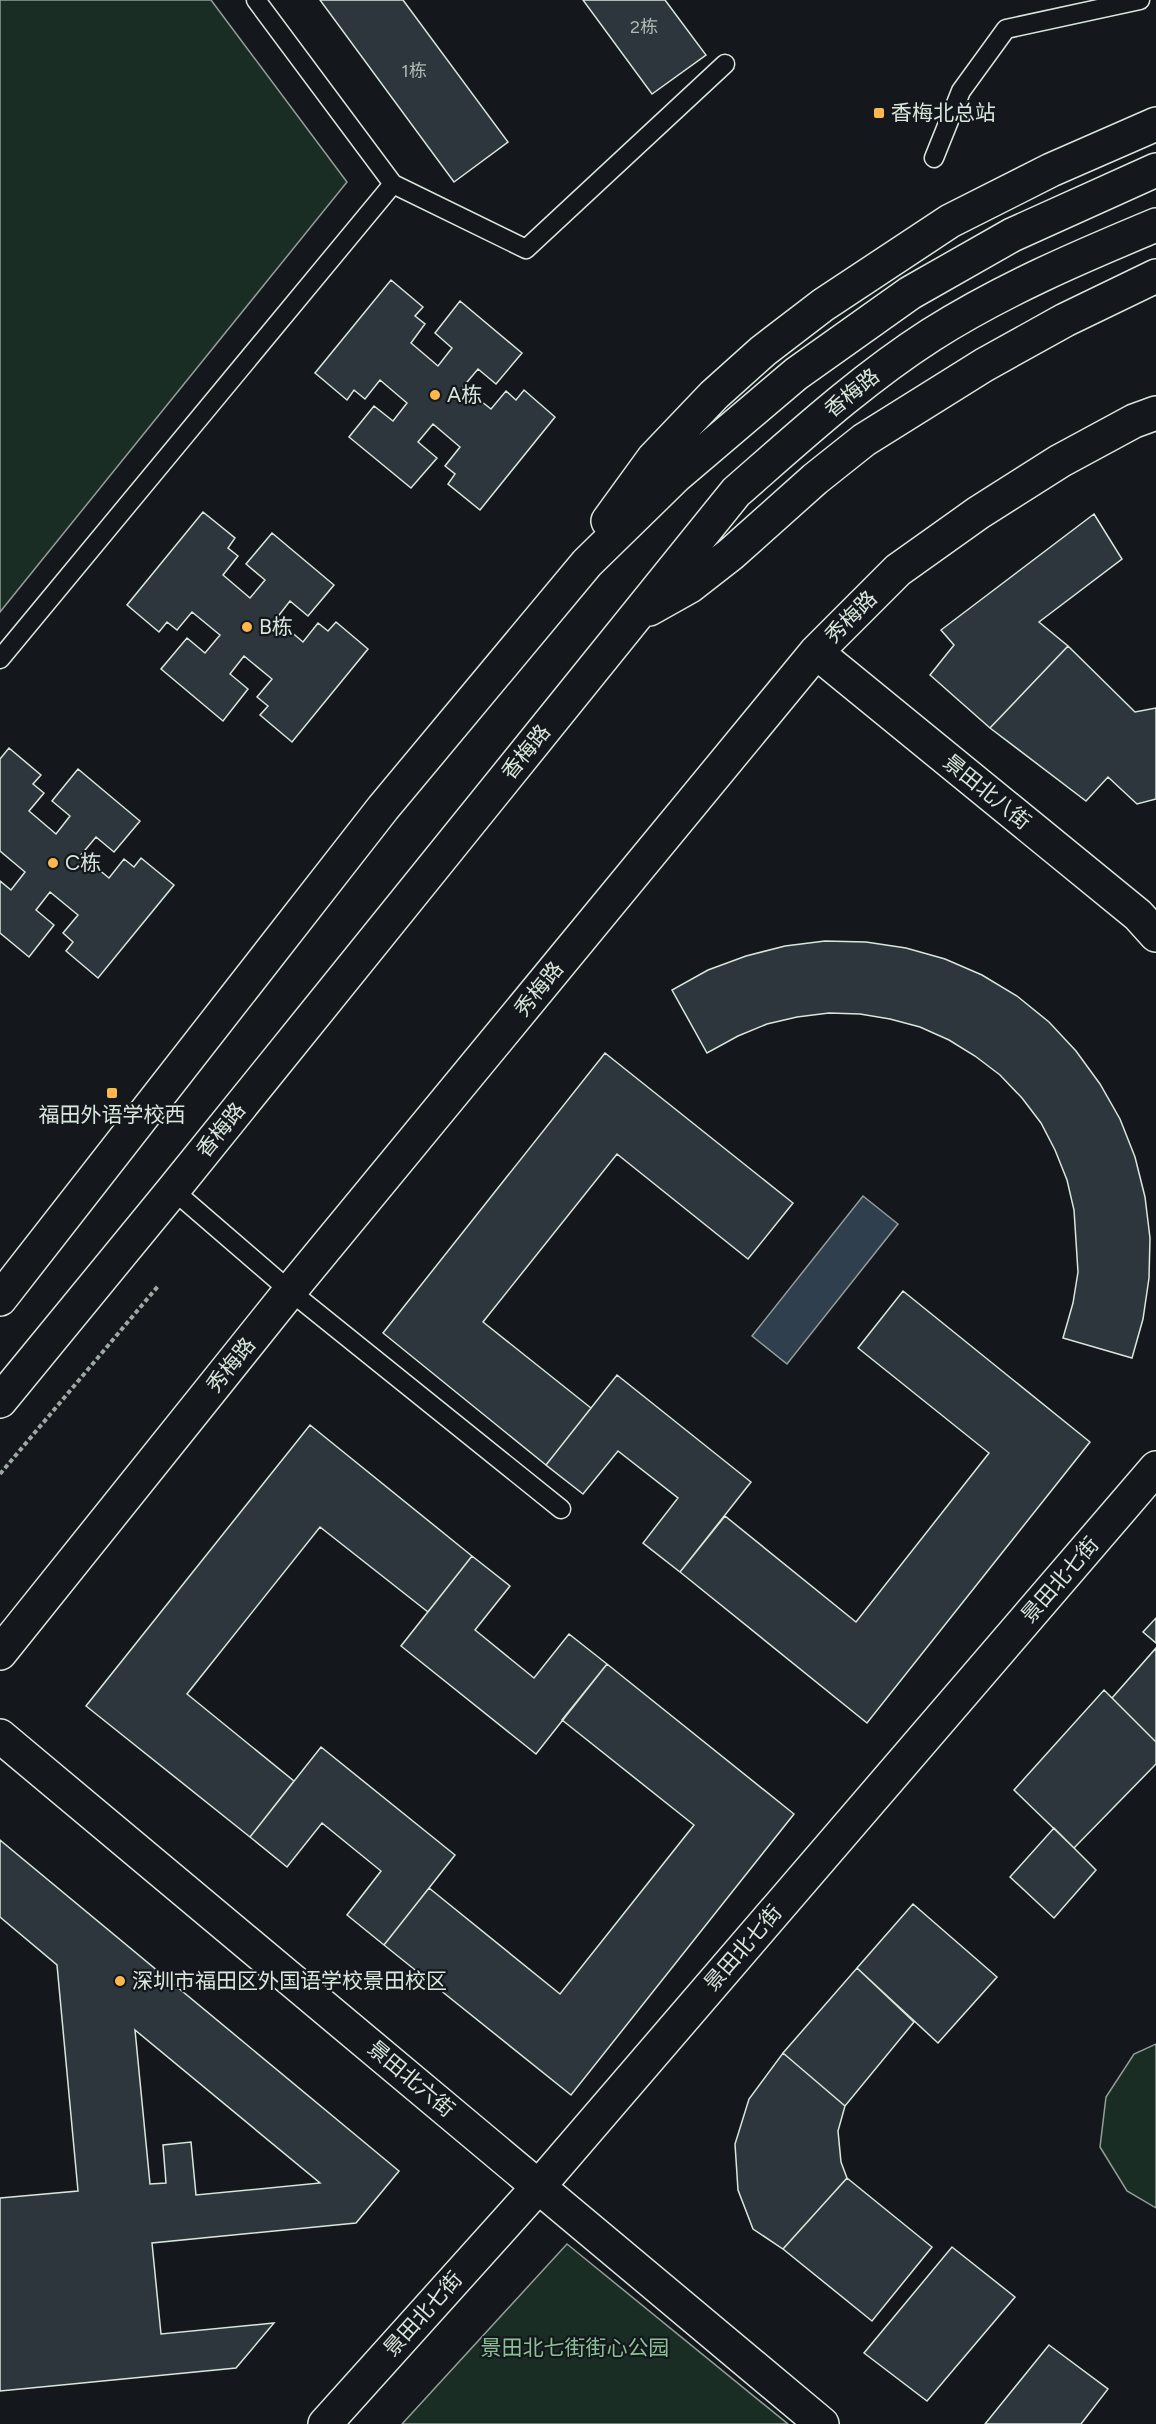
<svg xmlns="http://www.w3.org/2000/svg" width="1156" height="2424" viewBox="0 0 1156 2424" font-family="Figtree,'Noto Sans SC',sans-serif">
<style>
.green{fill:#1a2d24;stroke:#939e99;stroke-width:1.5}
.water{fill:#2f3f4d;stroke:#939e99;stroke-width:1.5}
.building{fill:#2c363c;stroke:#d8e6dc;stroke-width:1.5;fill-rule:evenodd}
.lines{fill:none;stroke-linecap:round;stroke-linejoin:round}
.lane-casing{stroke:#d8e6dc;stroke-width:21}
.street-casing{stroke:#d8e6dc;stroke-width:36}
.secondary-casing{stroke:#d8e6dc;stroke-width:36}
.path{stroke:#9da8a2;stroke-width:4;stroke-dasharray:4.5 3;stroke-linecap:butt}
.lane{stroke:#14181c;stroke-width:18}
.street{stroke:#14181c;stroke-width:33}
.secondary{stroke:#14181c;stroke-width:33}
.poi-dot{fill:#ffb74d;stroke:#14181c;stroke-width:2}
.labels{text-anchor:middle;stroke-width:4.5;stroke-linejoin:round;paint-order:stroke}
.number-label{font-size:18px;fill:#adbab4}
.poi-label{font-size:21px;fill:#d8e6dc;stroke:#14181c;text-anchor:start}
.street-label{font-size:21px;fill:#d8e6dc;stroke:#14181c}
.park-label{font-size:21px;fill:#8ac095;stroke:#14181c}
</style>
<rect width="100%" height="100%" fill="#14181c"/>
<path class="green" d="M0,0h211l136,182 -347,430z
M1156,2044v164l-29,-17 -27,-44 6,-50 28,-43z
M567,2244l221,180h-386z"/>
<path class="water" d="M863,1196l35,28 -111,140 -35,-28z"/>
<path class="building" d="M320,0h83l105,142 -54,40z
M583,0h82l41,55 -54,39z
M391,280l32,27 -8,9 10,8 -14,19 27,23 14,-18 -17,-15 25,-32 62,52 -26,31 -18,-15 -15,18 28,22 15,-18 10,9 8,-10 31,27 -75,93 -32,-26 7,-10 -10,-8 15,-19 -27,-23 -15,18 19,16 -26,30 -62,-51 25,-31 19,15 14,-18 -27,-23 -15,19 -11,-9 -7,10 -32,-27z
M203,512l32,26 -7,10 10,8 -15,19 27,23 15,-18 -19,-16 26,-31 62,52 -26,31 -18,-15 -14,18 27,23 15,-19 10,8 8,-9 32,27 -76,93 -32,-27 8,-9 -11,-9 15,-18 -28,-23 -14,18 18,15 -25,32 -62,-52 26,-31 18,15 15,-18 -28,-23 -15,18 -10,-8 -8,10 -32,-27z
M1094,514l28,45 -83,63 29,24 -78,82 -60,-53 24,-30 -13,-15z
M1068,646l67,66 21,-4v91l-19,5 -29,-27 -22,24 -96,-73z
M9,748l32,27 -8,9 11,9 -15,18 27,23 14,-18 -18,-15 26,-32 62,52 -26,31 -18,-15 -15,18 28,23 15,-19 10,8 7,-9 33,27 -76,93 -32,-27 7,-9 -10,-9 15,-18 -28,-23 -14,18 18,15 -25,32 -29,-24v-52l11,9 14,-18 -25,-21v-92z
M825,941l41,1 40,6 39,11 37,16 35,21 32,26 27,29 24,33 20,35 15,38 10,40 5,41 -1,40 -6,41 -11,39 -69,-20 10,-35 5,-31 -4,-62 -7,-30 -12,-30 -14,-27 -19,-25 -22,-23 -25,-19 -26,-16 -29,-13 -30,-8 -30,-5 -31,-1 -32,4 -30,7 -29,12 -31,17 -35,-63 36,-20 38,-14 39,-10z
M605,1053l188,150 -45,56 -131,-105 -134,168 108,86 -45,57 -163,-132z
M903,1291l187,151 -223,281 -187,-151 45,-56 131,106 133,-169 -131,-105z
M617,1375l134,107 -71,90 -37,-29 35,-45 -60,-47 -35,43 -37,-29z
M310,1425l162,131 -44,56 -108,-85 -133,167 107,87 -44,56 -164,-131z
M472,1556l38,30 -35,44 59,48 35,-44 38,30 -71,90 -135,-108z
M1156,1618v25l-13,-11z
M1156,1648v94l-44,-44z
M607,1664l187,150 -223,281 -187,-150 45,-57 131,106 134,-169 -132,-105z
M1104,1690l52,52v22l-82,84 -60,-58z
M321,1747l134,108 -71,90 -37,-30 34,-44 -59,-48 -35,44 -37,-30z
M1054,1828l42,42 -42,48 -44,-41z
M0,1840l399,331 -43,52 -204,20 9,91 113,-11 -38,45 -236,23v-193l78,-7 -21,-226 -57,-48zM135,2030l185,153 -124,12 -5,-53 -28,3 3,38 -16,1z
M913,1904l84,73 -59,66 -81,-75z
M857,1968l57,54 -69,84 -62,-53z
M783,2053l62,53 -7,25 3,31 6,16 -64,71 -30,-20 -15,-39 -3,-46 14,-45z
M847,2178l85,69 -60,74 -89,-72z
M952,2247l63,50 -88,104 -63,-48z
M1049,2345l59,44 -27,35h-96z"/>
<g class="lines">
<g class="lane-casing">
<path id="lane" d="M256,0l137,184
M934,158l27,-67 45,-62 134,-29
M0,659l393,-475 133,65 199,-185
M173,1190l117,101 271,218"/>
</g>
<g class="street-casing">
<path id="street" d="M816,652l322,263 18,20
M0,1653l290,-362 526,-639 82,-82 80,-57 82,-52 74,-40 22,-8
M0,1736l822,688
M325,2424l214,-238 617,-718"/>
</g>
<g class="secondary-casing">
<path id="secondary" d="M608,521l45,-62 61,-64 49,-44 60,-46 127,-84 101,-51 105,-46
M649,609l41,-23 41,-32 84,-75 49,-39 120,-75 81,-45 91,-44
M0,1299l383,-491 204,-245 89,-87 120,-102 114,-81 102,-58 144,-65
M0,1401l173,-211 563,-698c63,-55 125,-112 195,-157 71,-45 148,-78 225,-110"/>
</g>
<path class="path" d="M0,1474l159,-189"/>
<use href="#lane" class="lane"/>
<use href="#street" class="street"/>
<use href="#secondary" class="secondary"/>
</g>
<g class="poi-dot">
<rect x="873" y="107" width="12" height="12" rx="3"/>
<circle cx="435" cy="395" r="6"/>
<circle cx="247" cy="627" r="6"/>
<circle cx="53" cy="863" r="6"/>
<rect x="106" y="1087" width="12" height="12" rx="3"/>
<circle cx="120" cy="1981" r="6"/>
</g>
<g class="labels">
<g class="number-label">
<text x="644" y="33">2栋</text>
<text x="414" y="77">1栋</text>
</g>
<g class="poi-label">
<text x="891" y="120">香梅北总站</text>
<text x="447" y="402">A栋</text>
<text x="259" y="634">B栋</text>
<text x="65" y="870">C栋</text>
<text x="112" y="1122" text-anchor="middle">福田外语学校西</text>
<text x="132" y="1988">深圳市福田区外国语学校景田校区</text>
</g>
<g class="street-label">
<text transform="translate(852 393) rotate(-39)" y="7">香梅路</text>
<text transform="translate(851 617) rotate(-45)" y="7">秀梅路</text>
<text transform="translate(526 752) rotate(-51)" y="7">香梅路</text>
<text transform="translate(987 792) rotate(39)" y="7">景田北八街</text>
<text transform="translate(539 989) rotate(-51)" y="7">秀梅路</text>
<text transform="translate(221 1130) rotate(-51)" y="7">香梅路</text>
<text transform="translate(231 1365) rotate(-51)" y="7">秀梅路</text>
<text transform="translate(1060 1580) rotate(-49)" y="7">景田北七街</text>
<text transform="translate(743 1948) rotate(-49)" y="7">景田北七街</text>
<text transform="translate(411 2079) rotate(40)" y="7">景田北六街</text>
<text transform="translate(423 2314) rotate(-48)" y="7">景田北七街</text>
</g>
<g class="park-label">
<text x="575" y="2355">景田北七街街心公园</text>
</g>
</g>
</svg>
